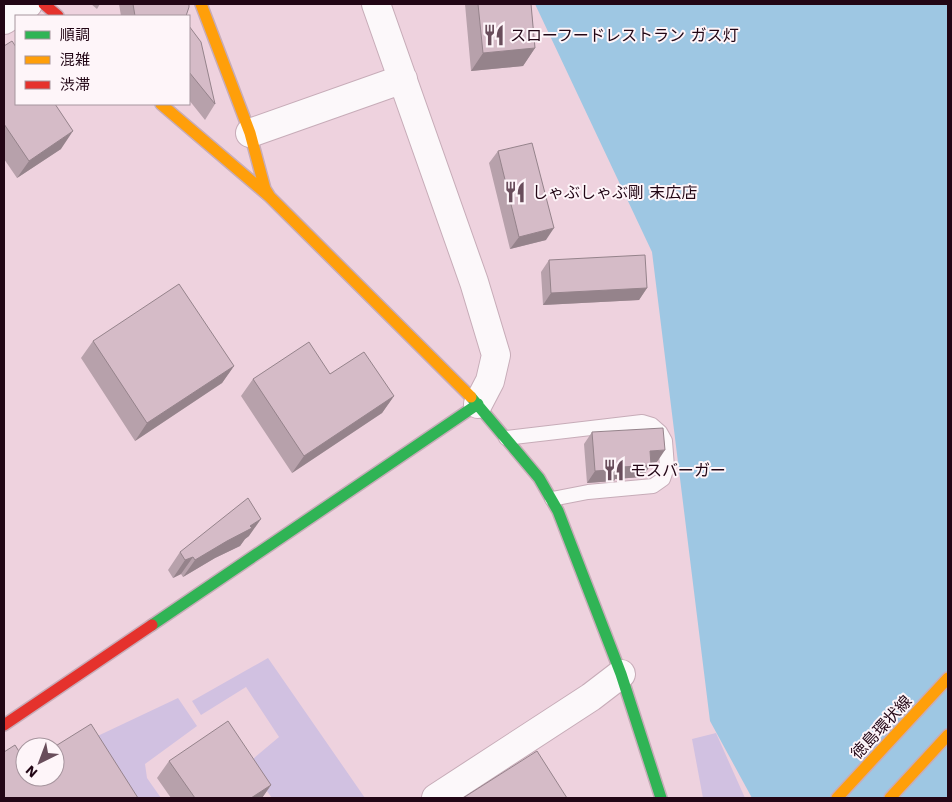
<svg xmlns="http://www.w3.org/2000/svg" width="952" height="802" viewBox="0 0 952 802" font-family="'Work Sans','Noto Sans JP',sans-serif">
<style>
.green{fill:#d1c1e1}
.water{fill:#9ec7e3}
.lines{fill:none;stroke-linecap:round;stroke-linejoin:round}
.lane-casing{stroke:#c7acb8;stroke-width:16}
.street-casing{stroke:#c7acb8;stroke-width:30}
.fast-casing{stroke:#c7acb8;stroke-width:14}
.slow-casing{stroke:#c7acb8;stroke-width:14}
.jam-casing{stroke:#c7acb8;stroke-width:14}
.lane{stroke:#fcf8fa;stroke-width:14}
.street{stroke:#fcf8fa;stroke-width:28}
.fast{stroke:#30b455;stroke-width:11}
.slow{stroke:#ff9f0a;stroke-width:11}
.jam{stroke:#e5322d;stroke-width:11}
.wall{fill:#b7a1ab}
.shaded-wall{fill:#95838b}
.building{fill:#d5bbc7;stroke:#95838b}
.labels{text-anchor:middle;stroke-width:4;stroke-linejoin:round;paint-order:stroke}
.poi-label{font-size:16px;fill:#220615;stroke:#fef5f9;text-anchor:start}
.street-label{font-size:16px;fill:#220615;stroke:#fef5f9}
</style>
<rect width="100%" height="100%" fill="#eed2de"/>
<path class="green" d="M268,658l97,140h-93l-25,-34 32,-27 -33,-50 -45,28 -9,-14z
M178,698l19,28 -52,38 2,14 14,20h-35l-39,-57z
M716,733l29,65h-42l-11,-59z"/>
<path class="water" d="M535,4h413v794h-196l-42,-77 -58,-469z"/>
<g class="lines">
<g class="lane-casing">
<path id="lane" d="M506,438l136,-16 10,3 8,7 5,9 2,26 -4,12 -10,7 -65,6 -36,7"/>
</g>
<g class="street-casing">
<path id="street" d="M376,4l98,278 22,73 -6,26 -12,23
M4,20l24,-16
M250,133l153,-54
M436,798l155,-101 30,-23"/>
</g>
<g class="fast-casing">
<path id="fast" d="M471,397l68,81 19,33 63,163 40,124
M152,625l326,-221"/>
</g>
<g class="slow-casing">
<path id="slow" d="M201,4l49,129 15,56 5,8
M161,104l109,93 201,200
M837,798l111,-120
M890,798l58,-63"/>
</g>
<g class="jam-casing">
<path id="jam" d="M44,4l14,12
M4,725l148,-100"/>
</g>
<use href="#lane" class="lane"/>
<use href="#street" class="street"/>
<use href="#fast" class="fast"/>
<use href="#slow" class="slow"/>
<use href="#jam" class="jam"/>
</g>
<path class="wall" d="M91,4h9l-3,5z
M119,4h70l-3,12h-65z
M465,4h66l4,44 -12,18 -52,5z
M189,26l26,78 -10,16 -16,-20z
M4,46l57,103 -44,29 -13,-19z
M498,151l48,89 -36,9 -21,-86z
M549,260l98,28 -8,12 -96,5 -2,-33z
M93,341l141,25 -12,17 -87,58 -54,-83z
M330,374l64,22 -12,17 -90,60 -51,-77 12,-17z
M592,432l65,30 -6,1 -9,14 -27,2 -1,2 -27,2 -3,-39z
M249,536l-4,3 -5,7 -25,12 -32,19 -2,-3 -8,4 -5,-8 12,-18z
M169,761l102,24 -9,13h-91l-14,-20z"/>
<path class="shaded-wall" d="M535,48l-12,18 -52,5 12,-18z
M73,131l-12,18 -44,29 12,-17z
M554,228l-8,12 -36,9 9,-12z
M647,288l-8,12 -96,5 8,-12z
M234,366l-12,17 -87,58 12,-18z
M394,396l-12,17 -90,60 12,-17z
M665,450l-8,12 -16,1 9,-12z
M651,465l-9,12 -27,2 -1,2 -27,2 8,-12 27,-4z
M261,519l-12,17 -4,3 -5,7 -25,12 -32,19 12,-17z
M193,557l-12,17 -8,4 12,-18z
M271,785l-9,13h-11z"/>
<path class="building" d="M133,4h56v3l-3,9h-51z
M478,4h53l4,44 -52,5z
M189,26l12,16 14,62 -26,-32z
M12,41l4,6v57h39l18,27 -44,30 -25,-37v-78z
M532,143l22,85 -35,9 -21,-86z
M645,255l2,33 -96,5 -2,-33z
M179,284l55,82 -87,57 -54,-82z
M309,342l21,32 34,-22 30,44 -90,60 -51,-77z
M663,428l2,22 -15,1 1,14 -29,2 1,2 -28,2 -3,-39z
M248,498l13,21 -11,7 2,2 -25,13 -32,19 -2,-3 -8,3 -5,-8z
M228,721l43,64 -20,13h-56l-26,-37z
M91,724l47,74h-134v-46l11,-7 10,16v16h30v-30h-1z
M537,751l30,47h-104z"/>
<defs>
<g id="restaurant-bare" transform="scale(1.725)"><path d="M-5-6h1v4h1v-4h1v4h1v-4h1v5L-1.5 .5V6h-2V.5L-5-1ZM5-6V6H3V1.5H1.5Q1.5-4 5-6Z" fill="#694d5b" stroke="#fef5f9" stroke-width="2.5" paint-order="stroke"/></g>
</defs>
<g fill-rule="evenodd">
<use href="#restaurant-bare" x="494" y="35"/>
<use href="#restaurant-bare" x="515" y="192"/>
<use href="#restaurant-bare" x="614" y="470"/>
</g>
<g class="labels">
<g class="poi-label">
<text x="510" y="41">スローフードレストラン ガス灯</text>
<text x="532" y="198">しゃぶしゃぶ剛 末広店</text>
<text x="630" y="476">モスバーガー</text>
</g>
<g class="street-label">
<text transform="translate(881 727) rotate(-47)" y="6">徳島環状線</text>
</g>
</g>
<rect width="952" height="802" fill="none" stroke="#220615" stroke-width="10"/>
<rect x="15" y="15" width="175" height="90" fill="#fef5f9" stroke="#a6959e"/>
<rect x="25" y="31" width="25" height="8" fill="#30b455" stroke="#a6959e"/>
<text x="60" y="40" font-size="15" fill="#220615">順調</text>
<rect x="25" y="56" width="25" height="8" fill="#ff9f0a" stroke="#a6959e"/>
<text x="60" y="65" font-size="15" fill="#220615">混雑</text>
<rect x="25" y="81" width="25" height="8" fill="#e5322d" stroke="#a6959e"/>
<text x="60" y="90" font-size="15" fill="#220615">渋滞</text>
<g transform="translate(40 762) rotate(222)"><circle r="24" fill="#fef5f9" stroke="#a6959e"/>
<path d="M0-4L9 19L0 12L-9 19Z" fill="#694d5b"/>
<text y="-8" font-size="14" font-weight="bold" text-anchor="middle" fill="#220615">N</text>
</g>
</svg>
